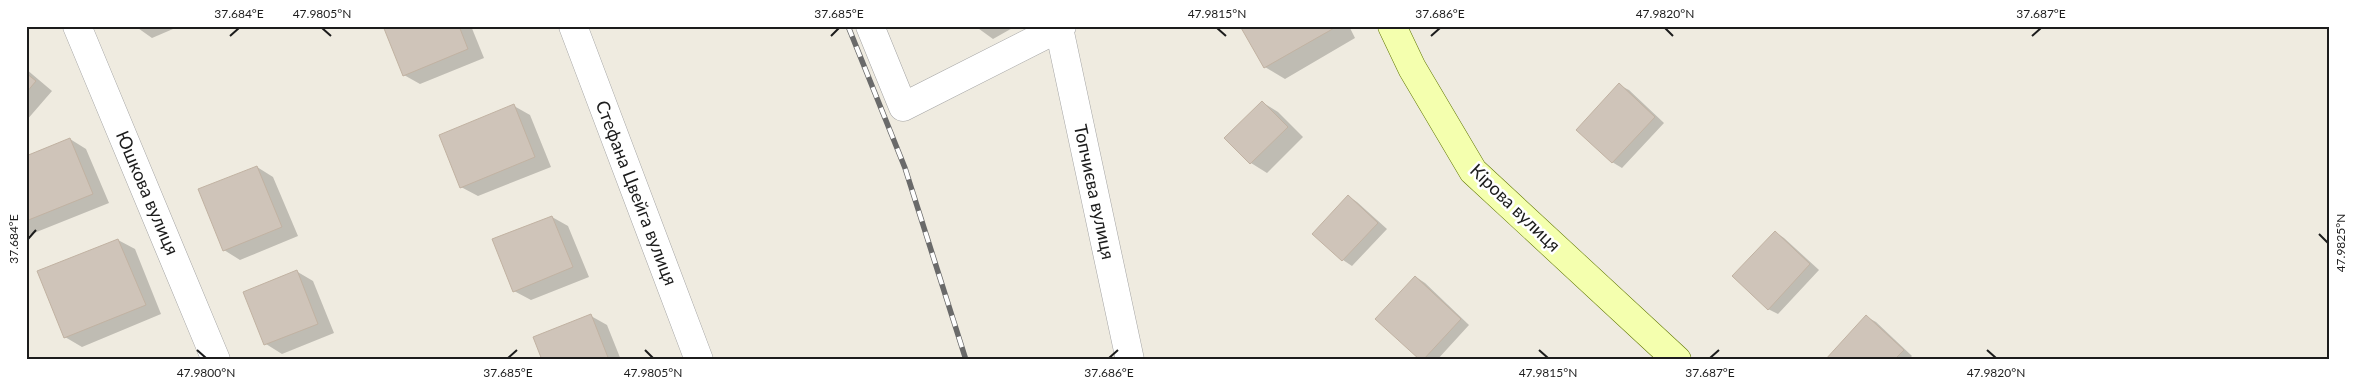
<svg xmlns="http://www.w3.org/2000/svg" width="2355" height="386" viewBox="0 0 2355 386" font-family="Lato,sans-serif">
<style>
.shadow{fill:#0003}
.building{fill:#cfc4b9;stroke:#c1b2a2}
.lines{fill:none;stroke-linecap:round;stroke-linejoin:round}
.street-casing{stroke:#a3a3a3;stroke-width:29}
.secondary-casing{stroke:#5f7600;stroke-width:29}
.street{stroke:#fff;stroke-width:28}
.secondary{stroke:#f4ffae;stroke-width:28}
.rail-casing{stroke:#6a6a6a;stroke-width:5.5}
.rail{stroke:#fff;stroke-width:4;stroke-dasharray:11;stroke-linecap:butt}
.ticks{fill:none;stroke:#1c1c1c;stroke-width:2}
.labels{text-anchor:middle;stroke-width:5;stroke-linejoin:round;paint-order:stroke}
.street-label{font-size:18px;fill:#1c1c1c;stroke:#fff}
.neatline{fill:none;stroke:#1c1c1c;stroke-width:2}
.ticks-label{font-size:12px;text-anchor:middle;fill:#1c1c1c}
</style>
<rect width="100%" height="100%" fill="#efebe0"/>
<path class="shadow" d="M135,26h45l-28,12z
M384,26h87l13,32 -64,26 -16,-9z
M975,26h41l-23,13z
M1241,26h108l6,12 -70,41 -20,-12z
M26,69l26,22 -26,30z
M1619,85l10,5 35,33 -42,45 -10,-6z
M1262,102l16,10 25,25 -36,36 -16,-10 -25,-25z
M514,106l16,9 21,52 -73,29 -17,-9z
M70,139l16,10 23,54 -80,32 -3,-1v-77z
M257,167l16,10 25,59 -58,24 -16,-10z
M1348,196l9,6 30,27 -35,37 -9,-6 -29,-26z
M552,217l16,9 21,51 -58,23 -17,-9z
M1775,232l9,6 35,32 -41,44 -10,-5z
M118,240l17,9 26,65 -79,33 -17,-10z
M296,271l17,10 21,52 -52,21 -16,-10 -21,-52z
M1416,277l9,6 44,42 -32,35h-16z
M591,316l16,9 14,35h-78z
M1867,317l9,5 36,34 -4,4h-81z"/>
<path class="building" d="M383,26h76l9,23 -65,27z
M1240,26h96v1l-72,41z
M26,73l10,8 -10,12z
M1619,83l36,34 -43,46 -36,-33z
M1262,101l26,26 -38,37 -26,-26z
M514,104l21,53 -75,31 -21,-53z
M70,138l23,56 -67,27v-65z
M257,166l25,61 -59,24 -25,-62z
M1348,195l30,28 -36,38 -30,-27z
M552,216l21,51 -60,25 -21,-53z
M1775,231l35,33 -42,46 -36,-34z
M118,239l28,66 -82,33 -27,-67z
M297,270l21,54 -54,21 -21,-53z
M1415,276l46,43 -38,41h-3l-45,-41z
M591,314l18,46h-67l-9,-23z
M1866,315l38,35 -10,10h-69z"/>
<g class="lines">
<g class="street-casing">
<path id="street" d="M77,26l139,334
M573,26l126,334
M870,26l33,81 156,-79
M1062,26l-3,2 71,332"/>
</g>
<g class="secondary-casing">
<path id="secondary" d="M1392,26l20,42 61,103 204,189"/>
</g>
<use href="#street" class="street"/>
<use href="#secondary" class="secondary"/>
<g class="rail-casing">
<path id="rail" d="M848,26l57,142 61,192"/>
</g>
<use href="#rail" class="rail"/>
</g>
<path class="ticks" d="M322,28l9,8M1217,28l9,8M1665,28l8,8M230,36l9,-8M831,36l8,-8M1431,36l9,-8M2032,36l9,-8M2319,234l9,9M28,239l8,-9M197,350l9,8M645,350l8,8M1539,350l9,8M1987,350l9,8M508,358l9,-8M1109,358l9,-8M1710,358l9,-8"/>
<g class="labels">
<g class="street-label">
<text transform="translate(1094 192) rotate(78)" y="6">Топчиєва вулиця</text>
<text transform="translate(147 193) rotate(67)" y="6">Юшкова вулиця</text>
<text transform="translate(636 193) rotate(69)" y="6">Стефана Цвейга вулиця</text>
<text transform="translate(1515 208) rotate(44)" y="6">Кірова вулиця</text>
</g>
</g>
<rect width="2355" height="386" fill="none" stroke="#ffffff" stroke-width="55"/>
<rect x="28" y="28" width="2300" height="330" class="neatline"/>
<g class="ticks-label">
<text x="239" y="18">37.684°E</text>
<text x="322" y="18">47.9805°N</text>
<text x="839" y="18">37.685°E</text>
<text x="1217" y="18">47.9815°N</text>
<text x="1440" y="18">37.686°E</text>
<text x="1665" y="18">47.9820°N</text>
<text x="2041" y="18">37.687°E</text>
<text transform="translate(14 239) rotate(-90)" y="4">37.684°E</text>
<text transform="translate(2341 243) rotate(-90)" y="4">47.9825°N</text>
<text x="206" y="377">47.9800°N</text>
<text x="508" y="377">37.685°E</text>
<text x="653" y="377">47.9805°N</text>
<text x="1109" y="377">37.686°E</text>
<text x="1548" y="377">47.9815°N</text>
<text x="1710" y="377">37.687°E</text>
<text x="1996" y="377">47.9820°N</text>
</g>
</svg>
